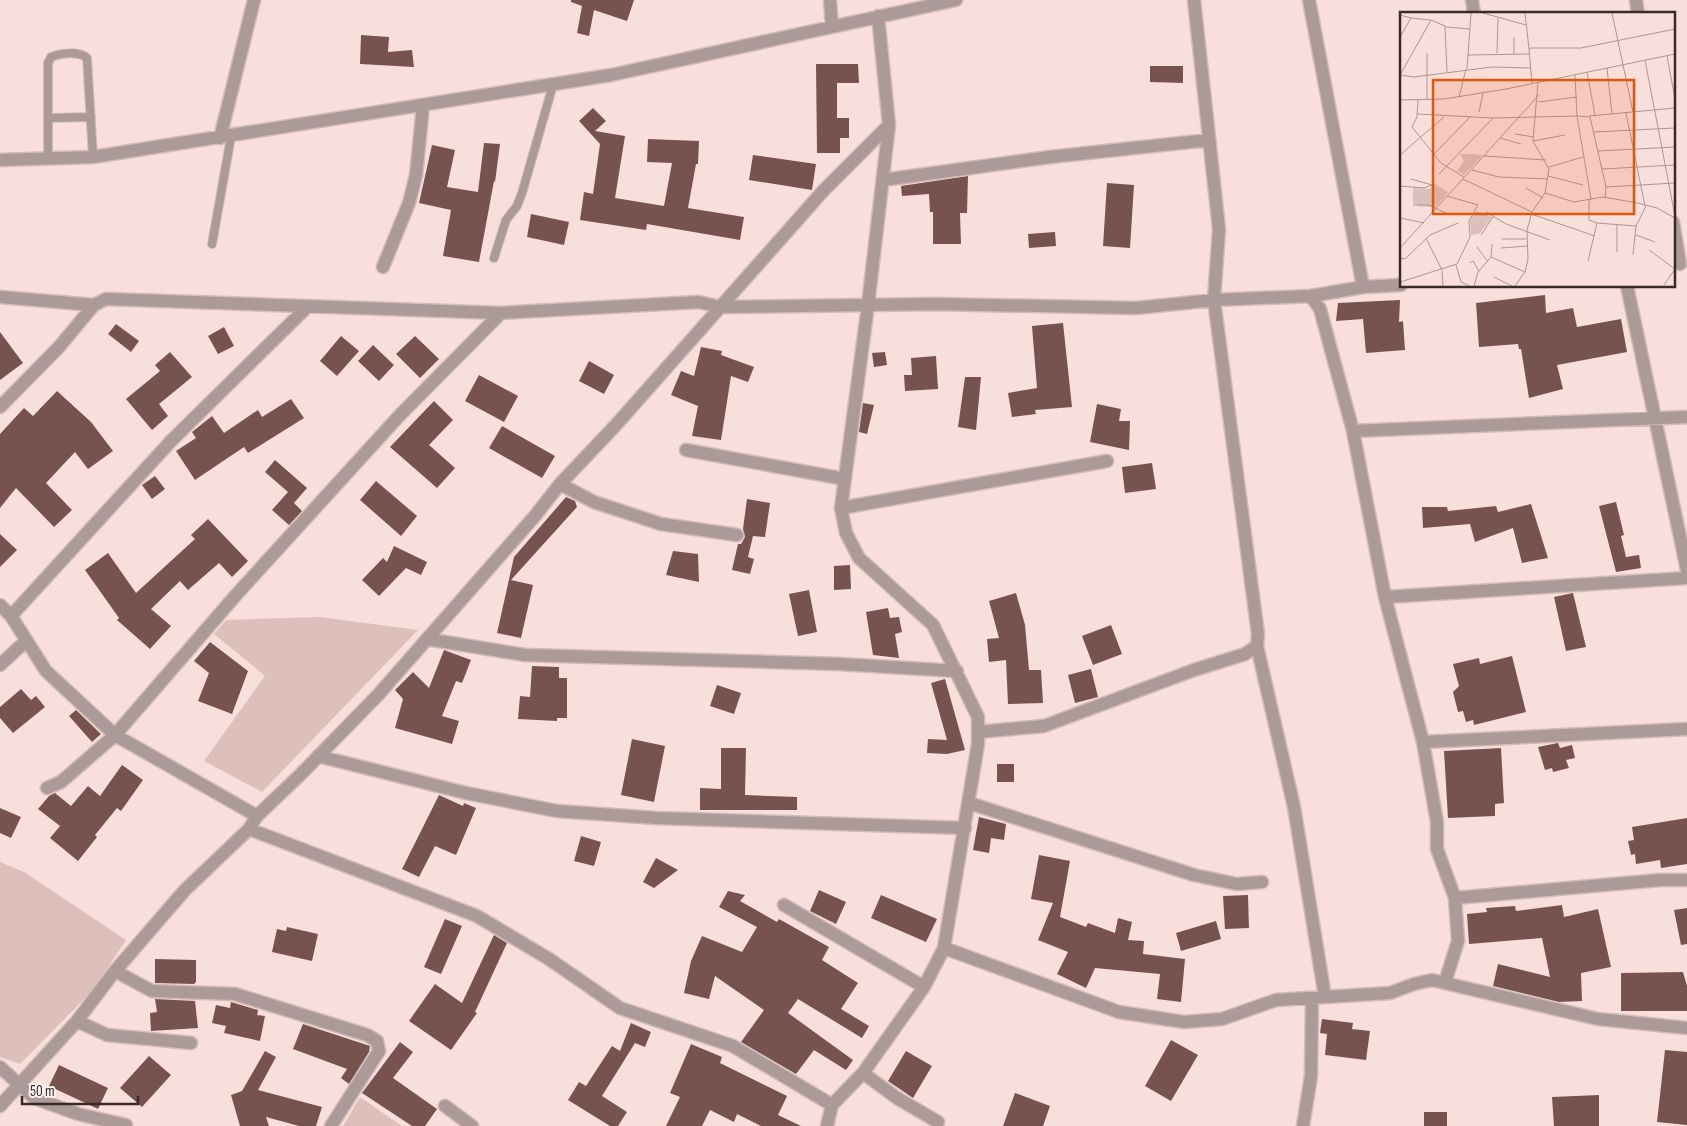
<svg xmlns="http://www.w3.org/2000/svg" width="1687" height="1126" viewBox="0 0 1687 1126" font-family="'Sofia Sans Condensed',sans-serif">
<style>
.grass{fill:#ddbfbc}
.building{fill:#775350}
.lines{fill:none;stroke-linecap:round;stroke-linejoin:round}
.service-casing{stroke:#d3bbb8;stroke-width:10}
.minor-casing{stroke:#d3bbb8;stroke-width:15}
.service{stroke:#ac9a98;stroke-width:8}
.minor{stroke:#ac9a98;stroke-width:12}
.inset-road{fill:none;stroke:#ac9694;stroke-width:1}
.view{fill:#df570d;fill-opacity:0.15;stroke:#df570d;stroke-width:2.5}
.inset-edge{fill:none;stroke:#392927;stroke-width:2.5}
</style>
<rect width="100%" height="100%" fill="#f9dfdc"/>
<path class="grass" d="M320,617l98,13 -156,162 -58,-31 61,-85 -51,-42 12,-14z
M0,862l24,10 102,68 -33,50 -73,74 -20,-7z
M360,1097l42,29h1h-60z"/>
<path class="building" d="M571,0h63l-7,21 -33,-11 -5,26 -12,-3 5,-27 -11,-4z
M361,35l28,2 -1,15 24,-2 2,17 -54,-3z
M816,64h42l1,19h-22v35h12v20h-9v15h-23z
M1150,66h33v17l-33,-1z
M593,108l13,13 -11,10 30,5 -10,62 49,8 8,-43 -25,-1 1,-23 51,2 -1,23h-2l-8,44 56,9 -4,23 -93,-16 -1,6 -66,-10 4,-28 9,2 7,-50 -21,-23z
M484,143l16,1 -5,38 -1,-1 -15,81 -36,-6 8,-46 -32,-7 13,-58 23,5 -8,37 31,5z
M753,155l63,9 -4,26 -63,-10z
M968,176l-1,37h-7l1,31h-28v-32h-3l-1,-18 -27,2 -1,-10z
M1107,183l27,2 -4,63 -27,-2z
M531,214l38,8 -5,23 -37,-8z
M1055,232l1,14 -27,2 -1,-14z
M1545,295l1,18 27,-5 4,19 44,-8 6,33 -70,13 6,24 -34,9 -8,-49h-2l-1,-5 -39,3 -3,-44z
M1400,300l-1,22 4,-1 2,29 -39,3 -3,-34 -27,2 2,-18z
M1063,323l9,84 -37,3 1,4 -24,3 -4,-24 29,-5 -5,-62z
M116,324l23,17 -8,11 -23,-18z
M224,327l10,19 -16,8 -10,-18z
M0,332l23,31 -23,17z
M341,336l18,15 -22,25 -17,-15z
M415,336l24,23 -19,19 -24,-24z
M373,345l21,20 -15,16 -21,-20z
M701,347l21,4 -1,4 33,12 -6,15 -17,-6 -10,64 -29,-4 6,-30 -27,-11 10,-24 13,5z
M170,352l22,25 -33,27 9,12 -16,14 -26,-31 34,-28 -5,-6z
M885,352l2,13 -13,2 -2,-14z
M936,356l2,33 -33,2 -1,-16h8l-1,-17z
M589,361l25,14 -10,19 -25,-13z
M479,375l39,21 -14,26 -39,-21z
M965,377h16l-5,53 -18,-3z
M57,391l34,31 22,29 -25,18 -13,-17 -29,31 26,27 -18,17 -38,-39 -16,20v-74l24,-26 9,8z
M291,399l13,19 -56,35 -4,-6 -49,33 -19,-29 20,-13 -4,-6 20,-16 12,17 34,-23 4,7z
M434,401l19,19 -24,25 26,23 -18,20 -47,-41z
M863,403l11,2 -7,29 -8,-2z
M1097,404l24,5 -2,12h11l-1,29 -39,-8z
M502,426l53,30 -13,22 -53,-30z
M275,460l32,28 -13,15 8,8 -13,14 -17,-15 16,-18 -23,-20z
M1152,463l4,26 -31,4 -3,-26z
M155,476l10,13 -13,10 -10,-14z
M376,481l41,35 -16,20 -41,-36z
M566,497l9,4 2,6 -66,73 22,5 -12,53 -24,-5 17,-76z
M747,499l23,4 -5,34 -12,-1 -5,21 6,2 -4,15 -18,-4 6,-26h3l4,-7 -2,-8z
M1616,502l8,33 -3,1 5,21 13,-2 2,13 -25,4 -17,-66z
M1531,504l17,54 -26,5 -9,-35 -38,14 -5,-18 -47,4 -1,-21h25l1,4 48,-5 2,6z
M208,519l40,42 -16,16 -13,-14 -31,27 -8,-9 -29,28 20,17 -21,23 -33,-29 2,-2 -34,-48 23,-17 28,40 59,-54 -4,-4z
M0,534l17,16 -17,17z
M394,546l33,16 -6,13 -15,-7 -27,28 -17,-16 21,-22 4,4z
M673,551l25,3 1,28 -33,-7z
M850,565l1,24 -17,1v-24z
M809,590l8,42 -19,4 -9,-42z
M1016,593l9,32 4,45h12l2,33 -35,1 -2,-44 -17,2 -2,-23 12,-1 -10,-37z
M1573,593l13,54 -20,4 -12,-54z
M888,608l2,10 9,-1 3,15 -7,2 4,24 -26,-3 -7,-43z
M1111,625l11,29 -29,11 -11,-29z
M210,642l38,29 -16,43 -34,-13 11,-28 -15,-12z
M444,650l27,10 -9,23 -6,-2 -14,35 17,5 -7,23 -57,-16 8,-29 -8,-9 18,-18 16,16z
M1512,656l14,56 -52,13 -1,-5 -7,2 -3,-11 -5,1 -5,-20 6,-6 -6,-22 26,-6 1,6z
M532,666l27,1v11h8v40h-10v3l-39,-2 2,-23 10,1z
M1091,669l7,28 -23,6 -7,-28z
M945,679l20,71 -18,4 -20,-1 1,-14 19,1 -16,-57z
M717,685l24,8 -7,21 -24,-8z
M21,689l10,11 5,-4 9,11 -32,26 -13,-15v-11z
M76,710l25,24 -9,8 -23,-26z
M632,739l33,7 -11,56 -33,-7z
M1558,743l2,5 12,-3 3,13 -9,2 3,8 -16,4 -1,-4 -7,2 -7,-23z
M721,748h25l-1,47 52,2v13h-97v-22l21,1z
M1501,748l3,55 -9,1v12l-47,2 -4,-67z
M997,764h17v18h-17z
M122,765l21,15 -22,31 -4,-3 -22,27 2,2 -19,24 -28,-23 10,-12 -22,-17 11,-13 6,-3 16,13 17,-20 12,10z
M439,795l24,11 1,-3 12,5 -20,47 -21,-9 -16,31 -17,-8z
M0,808l21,9 -10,21 -11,-5z
M979,817l27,7 -2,16 -13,-2 -2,15 -16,-3z
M1687,818v46l-26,4 -1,-8 -24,4 -1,-10 -4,1 -3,-14 6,-1 -2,-13z
M581,836l20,6 -7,24 -20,-5z
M1039,855l31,6 -10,56 26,10 2,-4 27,10 3,-15 14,4 -4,18 16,1 -1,13 42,5 -4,43 -24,-3 3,-25 -65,-6 -9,20 -29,-14 11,-22 -30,-12 15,-37 -22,-4z
M656,858l22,12 -24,18 -11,-6z
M819,890l27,12 -10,22 -26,-13z
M728,891l17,4 -5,6 37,21 2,-3 50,28 -7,13 36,23 -17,26 28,17 -7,12 -64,-39 -10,14 65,47 -7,10 -32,-20 -18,24 -55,-32 23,-32 -49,-34 -6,23 -25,-6 7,-32 11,-25 40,16 15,-25 -38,-20z
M881,895l56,24 -11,23 -55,-24z
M1248,895l1,33 -24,1 -2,-33z
M1562,905l2,12 34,-8 13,58 -30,6 1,28 -23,1 -66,-16 5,-22 52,13 -8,-39 -73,6 -2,-30 20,-2 -1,-4 29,-2 1,5z
M1687,908v36l-6,1 -7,-35z
M445,919l17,7 -21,48 -17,-7z
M1216,921l5,18 -40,12 -5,-18z
M287,927l31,7 -6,27 -40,-9 5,-23 9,2z
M494,935l13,8 -32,69 2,1 -26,37 -42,-29 26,-37 27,19z
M155,959l41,1v22l-2,2 -39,-1z
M1683,972l4,14v25h-66v-38z
M155,999l40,2 3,27 -47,3 -1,-18 7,-1z
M231,1002l27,8 -1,5 8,1 -5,25 -36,-8 2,-7 -14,-3 4,-18 14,3z
M1322,1019l31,4 -1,6 18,2 -4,29 -41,-5 2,-21 -7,-1z
M631,1023l20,9 -6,15 -10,-4 -33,53 25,16 -9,14h-8l-42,-26 11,-18 7,4 26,-40 8,5z
M303,1024l67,22 -1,6 -20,32 -8,-6 6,-9 -54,-20z
M1171,1040l27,15 -27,46 -26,-15z
M400,1042l13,10 -20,26 44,31 -12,17h-13l-50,-33z
M691,1044l31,13 -2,6 67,33 -9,19 23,11h-40l-24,-12 -3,8 -24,-12 -8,16h-36l14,-29 -10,-4z
M1665,1050l22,2v73l-30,-3z
M265,1051l11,6 -18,33 64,17 -6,19h-17l-33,-9 3,9h-29l-9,-31 11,-4z
M906,1051l26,15 -19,32 -25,-17z
M149,1056l22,19 -29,32 -22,-19z
M59,1065l49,23 -10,21 -49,-23z
M1015,1093l35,13 -7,20h-40z
M1599,1095v31h-45l-2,-29z
M1424,1112h23v14h-23z"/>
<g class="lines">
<g class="service-casing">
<path id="service" d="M48,118l43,-1
M48,159v-96l3,-6c10,-4 28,-6 36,1l6,99
M212,244l19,-107
M494,258l12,-38 11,-14 5,-13 31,-108"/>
</g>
<g class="minor-casing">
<path id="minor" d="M830,0l2,27
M1194,0l25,229 -5,71 97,-4 9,13 33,122 32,166 38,145 14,80v27l18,49 3,43 -13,41
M1309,0l54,287
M1472,0l2,14
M1636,0l2,14
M220,138l34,-138
M0,160l93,-3 518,-82 345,-75
M883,180l167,-23 159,-17
M1673,222l7,42
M383,267l26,-64 7,-28 7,-69
M1627,286l60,284
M1311,296l52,-9 38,-2
M0,297l94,8
M0,407l59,-60 35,-42 12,-6 395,14 198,-11 21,5 215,-3 201,4 78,-8 44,334 -1,12 37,161 31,190
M1353,431l334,-14
M686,450l159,29
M560,484l34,18 67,22 76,11
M841,508l266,-47
M1385,597l302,-19
M0,605l11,11 35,55 69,64 142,81
M11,616l160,-175 137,-135
M427,639l98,16 314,9 118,7
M0,665l26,-24
M978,732l66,-6 150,-56 51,-16 12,-8
M1423,742l264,-13
M318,756l148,37 91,18 99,7 309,10
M47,788l14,-6 54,-47 121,-140 163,-179 102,-103
M969,803l225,72 43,9 25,-2
M249,829l228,87 72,43 71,49 113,38 99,59
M1455,898l205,-18h27
M784,905l140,82
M944,948l175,64 65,10 38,-3 54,-19 114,-7 24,-9 18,-4 166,39 89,9
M115,971l37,20 83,3 132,41 10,6 2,10 -48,75
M77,1021l30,14 84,8
M0,1067l34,31 44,16 48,11
M863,1073l34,25 41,24
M0,1106l77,-85 38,-50 70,-81 64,-61 8,-13 44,-42 77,-79 156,-178 26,-33 55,-58 209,-236 65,-65
M445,1106l27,20
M827,1126l5,-21 31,-32 61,-86 20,-39 34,-204v-27l-45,-92 -74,-67 -13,-25 -5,-25 27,-203 21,-180 -11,-109
M1303,1126l8,-50 1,-78"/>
</g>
<use href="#service" class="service"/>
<use href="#minor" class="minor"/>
</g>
<g transform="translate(1400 12)">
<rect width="275" height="275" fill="#f9dfdc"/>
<path d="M60,142h11l12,1 -19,20 -7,-4 7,-10zM33,171l15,9 -4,6 -9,9 -22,-1v-18l17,1zM76,199l16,6 -13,17 -8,1 -1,-14z" fill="#ddbfbc"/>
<path class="inset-road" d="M83,1l43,12M125,1l4,36M212,1l21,99M0,3l11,3 -11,19M11,6l19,2M46,15l24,2M114,25v17M27,41v47M97,41l1,-35M68,43l62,-1M267,44l8,43M245,48l30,156M207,56l5,46M67,57l4,-56M187,60l8,43M0,63l14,2 78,-10 39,1M0,63l31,-55 14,6 2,46M175,63l2,41 13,1 16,70 -1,10M132,72l-3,-35 2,-1h50l94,-19M59,85l7,-28M0,88l44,-1 62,-10 169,-35M18,88l-1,17 -5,10 29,36 23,14M138,90l39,-5M79,100l4,-19M226,101l19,93M17,102l76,4 84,-2 14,83M189,104l86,-8M194,120l81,-4M115,122l19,3M100,126l21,6M133,129l32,-6M198,139l77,-4M34,142l36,-37M0,143l44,-38M84,144l62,4M149,155l34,-10M202,157l73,-4M72,158l27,7 49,2M39,162l54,-56M148,164l35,9M63,167l69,33M0,174l24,2 8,-3 -21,-6M206,175l69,-4M126,176l17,10M145,181l29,9 29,-5 35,6 19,5 18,10M189,187v21l8,3 39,3M17,193h12l19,9M86,200l20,12 44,16M131,202l64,22M0,206l24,5M81,223l12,-18M236,223l19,7M26,226l16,32M102,227h24M77,235l11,15M0,236l139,-153M101,236l27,-2M249,238l26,19M217,240v-28M233,243l3,-29 10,-20M91,245l34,15M0,246l5,1 25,-24 28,-12M188,249l9,-38M70,251l3,-2 6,10M56,253l5,17 9,4M42,259l1,15M94,265l18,9M0,270l57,-18 13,-27 -1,-16 9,-16 -31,-9M264,273l11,-16M74,274l4,-14 13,-15 1,-13M115,274l10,-14 3,-13 -1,-29 5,-18 13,-19 4,-24 -16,-28 5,-59"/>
<path class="view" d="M33,68h201v134h-201z"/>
<rect width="275" height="275" class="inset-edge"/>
</g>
<path d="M22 1096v8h116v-8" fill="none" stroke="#392927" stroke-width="2.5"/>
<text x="30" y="1096" font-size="15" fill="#392927" stroke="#faf1f0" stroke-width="4" paint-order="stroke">50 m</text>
</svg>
